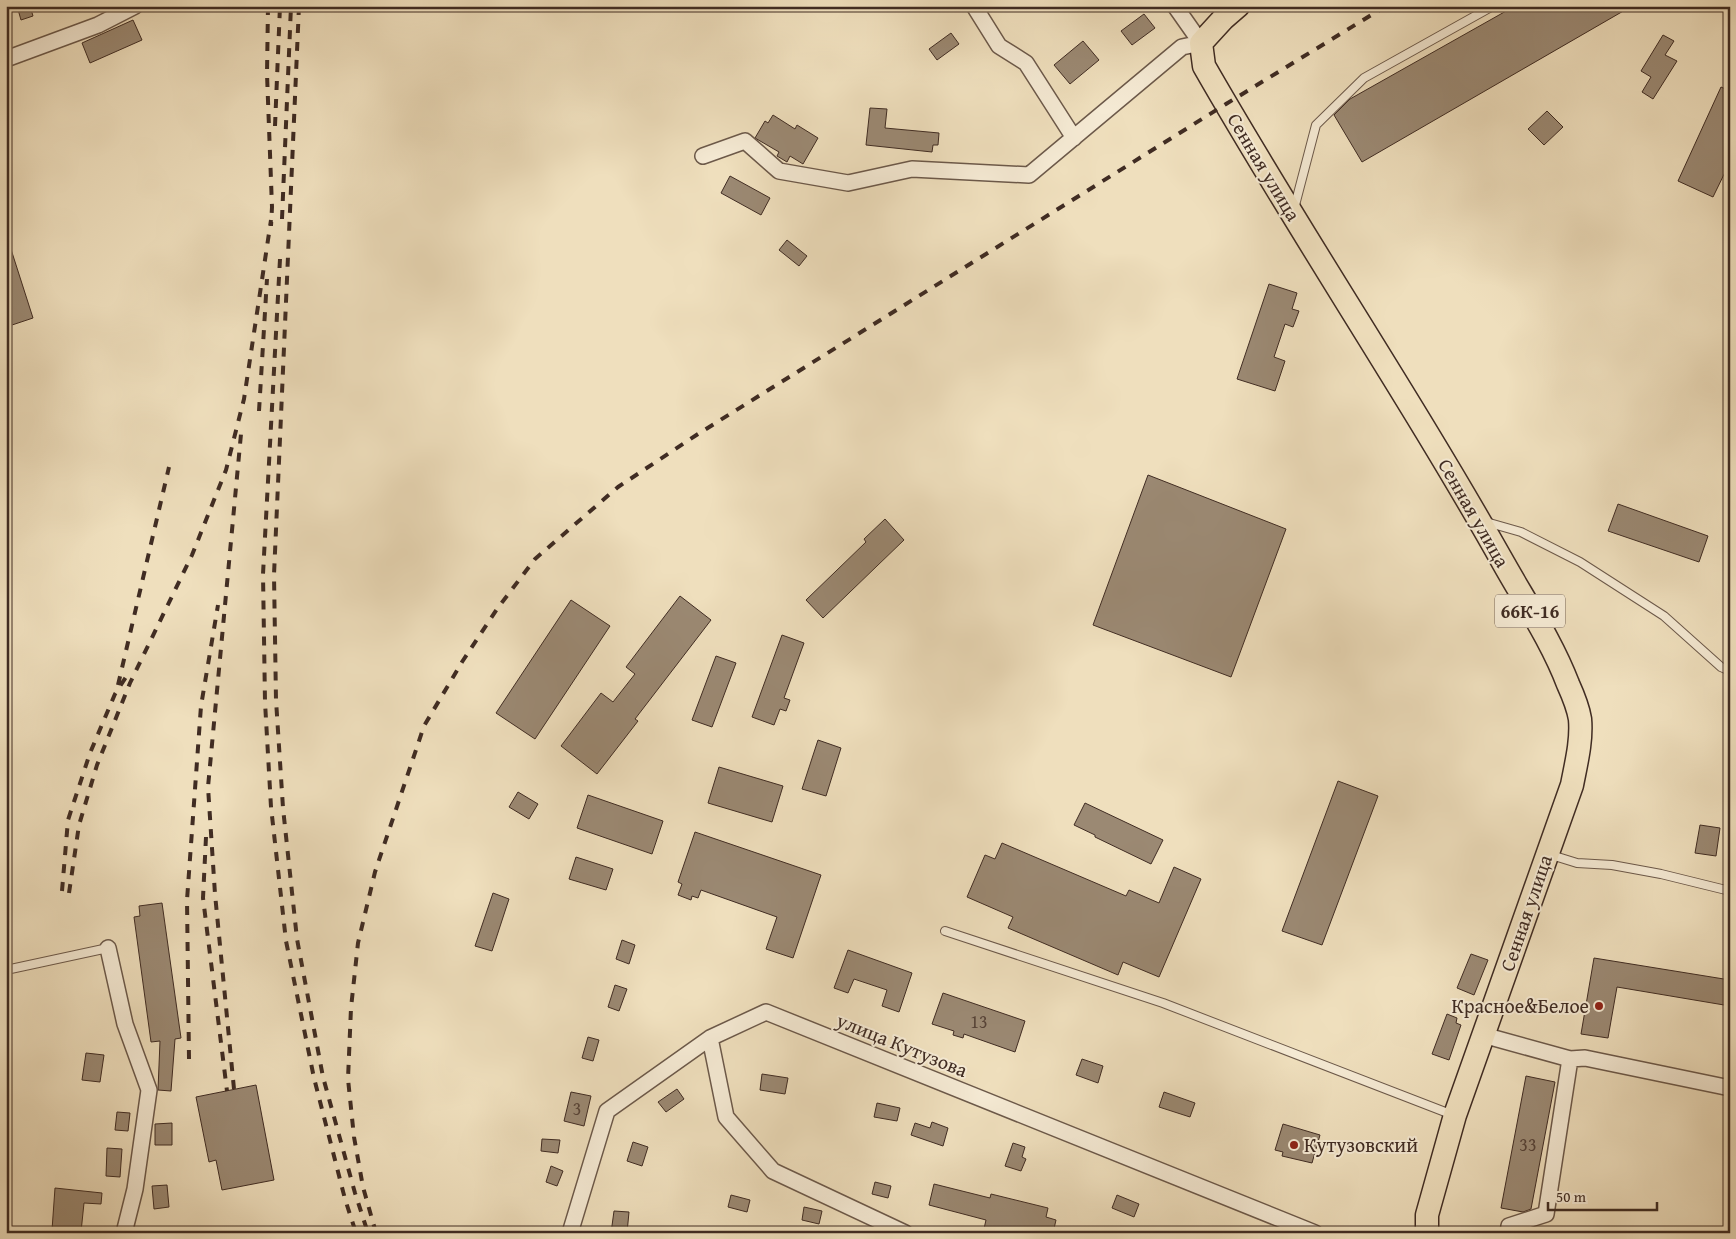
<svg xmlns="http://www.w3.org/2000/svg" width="1736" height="1239" viewBox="0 0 1736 1239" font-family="'Gentium Book Plus',serif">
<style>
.building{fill:#9b8973;stroke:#402c23}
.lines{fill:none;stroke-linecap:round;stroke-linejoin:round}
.service-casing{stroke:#6c594a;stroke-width:10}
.minor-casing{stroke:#6c594a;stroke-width:18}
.primary-casing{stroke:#402c23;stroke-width:25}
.service{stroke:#f5ead4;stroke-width:8}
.minor{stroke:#f5ead4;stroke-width:15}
.primary{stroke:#efdfbd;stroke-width:22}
.rail{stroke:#402c23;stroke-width:4;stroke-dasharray:9 9;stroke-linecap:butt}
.poi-dot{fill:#8f2418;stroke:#f5ead4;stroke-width:2}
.labels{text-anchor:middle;stroke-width:4;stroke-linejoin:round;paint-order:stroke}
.number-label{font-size:18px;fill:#574337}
.shield{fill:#f5ead4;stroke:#766558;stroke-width:1}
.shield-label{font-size:19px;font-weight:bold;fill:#402c23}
.street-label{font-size:20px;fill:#402c23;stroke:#f5ead4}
.poi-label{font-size:20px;fill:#402c23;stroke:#f5ead4;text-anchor:end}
</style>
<rect width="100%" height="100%" fill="#efdfbd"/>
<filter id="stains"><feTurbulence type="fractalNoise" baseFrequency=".004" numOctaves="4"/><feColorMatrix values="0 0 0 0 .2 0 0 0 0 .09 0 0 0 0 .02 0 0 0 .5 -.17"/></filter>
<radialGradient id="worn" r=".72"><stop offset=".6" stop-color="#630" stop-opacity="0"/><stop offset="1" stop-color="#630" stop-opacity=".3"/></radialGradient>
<path class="building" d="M17,6h13l3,10 -12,4z
M1515,6h117l-270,156 -28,-47 16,-16z
M1144,14l11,14 -23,17 -11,-14z
M133,20l9,20 -52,23 -8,-20z
M951,33l8,11 -22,16 -8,-11z
M1663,35l11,6 -9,14 12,6 -24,38 -11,-7 9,-15 -10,-6z
M1083,41l16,19 -29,24 -16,-19z
M1721,87l9,4v71l-17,35 -35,-16z
M870,108l17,1 -2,19 54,5 -1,12h-5l-1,7 -66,-7z
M1547,111l16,16 -19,18 -16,-16z
M773,115l22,14 2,-4 21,13 -15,26 -13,-8 -3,6 -10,-6 2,-4 -24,-14 10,-17 3,2z
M730,176l40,22 -9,17 -40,-22z
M787,240l20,16 -8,10 -20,-16z
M6,243h3l24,75 -27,9z
M1269,284l28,9 -5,16 7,2 -6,16 -8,-3 -11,33 11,4 -10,30 -38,-12z
M1148,475l138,54 -55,148 -138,-52z
M1618,504l90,32 -9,26 -91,-31z
M885,519l19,21 -81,78 -17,-18 60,-58 -2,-3z
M680,596l31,24 -76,99 3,2 -41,53 -36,-28 40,-53 12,9 22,-28 -9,-7z
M571,600l39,26 -75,113 -39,-26z
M782,635l22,8 -20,55 6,2 -4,11 -6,-2 -6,16 -22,-8z
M716,656l20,7 -24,64 -20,-7z
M818,740l23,8 -15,48 -24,-7z
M719,767l64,19 -11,36 -64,-19z
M1338,781l40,15 -56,149 -40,-14z
M518,792l20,12 -9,15 -20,-12z
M588,795l75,26 -11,33 -75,-26z
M1085,803l78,37 -12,24 -56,-27v-2l-21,-10z
M1700,825l20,3 -4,28 -21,-3z
M695,832l126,43 -28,83 -27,-9 11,-32 -76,-27 -3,8 -6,-2 -1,4 -13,-5 4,-11 -4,-2z
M1002,843l124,53 3,-6 30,13 15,-36 27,12 -42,98 -36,-15 -5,13 -110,-47 5,-11 -46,-20 18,-42 10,4z
M576,857l37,12 -7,21 -37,-11z
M493,893l16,6 -17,52 -17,-5z
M162,903l19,135 -6,1 -4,52 -13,-1 2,-49 -9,1 -17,-125 6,-1 -1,-10z
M622,940l13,5 -6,19 -13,-5z
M848,950l64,23 -13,39 -17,-6 5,-16 -33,-11 -6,14 -14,-5z
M1471,954l17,6 -14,35 -17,-7z
M1594,958l136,22v26l-113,-19 -9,51 -27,-4z
M615,985l12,4 -8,22 -11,-4z
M943,993l82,28 -10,31 -51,-18 -1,4 -10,-3 1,-4 -22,-7z
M1447,1014l10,4 -1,5 5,2 -12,35 -17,-6z
M588,1037l11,3 -6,21 -11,-3z
M86,1053l18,2 -4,27 -18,-2z
M1082,1059l21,7 -5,17 -22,-8z
M762,1074l26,4 -3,16 -25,-4z
M1526,1076l29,6 -24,127 -8,3 -22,-4z
M256,1085l18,95 -52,10 -6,-30 -7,2 -13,-65z
M677,1089l7,10 -18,13 -8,-10z
M571,1092l20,4 -7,30 -20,-5z
M1164,1092l31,11 -5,14 -31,-10z
M877,1103l23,5 -3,13 -23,-4z
M117,1112l13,1 -2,18 -13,-1z
M932,1122l16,6 -5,18 -32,-11 4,-12 15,5z
M172,1123v22h-17v-21z
M1283,1124l37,11 -8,28 -30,-7 1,-4 -8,-2z
M542,1139l18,1 -2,13 -17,-2z
M633,1142l15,5 -6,19 -15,-5z
M1013,1143l12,4 -3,10 4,2 -5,12 -16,-5z
M107,1148l15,1 -2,28 -14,-1z
M551,1166l12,5 -6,15 -11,-4z
M875,1182l16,4 -3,12 -16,-4z
M934,1184l56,14 1,-4 57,14 -2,9 10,3 -3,13h-70l3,-13 -57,-15z
M167,1185l2,22 -15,2 -2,-23z
M55,1188l47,5 -1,11 -17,-1 -3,29 -29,-2z
M731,1195l19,5 -3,12 -19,-5z
M1117,1195l22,9 -5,13 -22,-9z
M804,1207l18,4 -3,13 -17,-4z
M614,1211l15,1 -2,21h-16z"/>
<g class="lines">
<g class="service-casing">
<path id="service" d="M1294,209l22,-84 48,-47 129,-72
M1486,522l35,10 59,30 84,54 57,51 9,4
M1548,854l29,9 35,2 49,9 69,17
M945,931l218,72 290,112
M6,970l102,-22"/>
</g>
<g class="minor-casing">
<path id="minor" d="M974,6l25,40 27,17 48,75
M6,59l92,-34 37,-19
M703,156l42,-15 34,30 69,12 64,-14 117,6 153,-128 19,-4 -26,-37
M108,948l17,76 24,66 -14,99 -11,44
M1483,1035l87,24 -24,155 -37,12 -1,7
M710,1038l16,79 47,54 132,62
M1570,1059l15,-1 145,30
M570,1233l37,-122 103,-73 56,-26 549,221"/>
</g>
<g class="primary-casing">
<path id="primary" d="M1238,6l-15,13 -22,24 3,23c96,168 205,329 300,498 22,39 48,78 64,120 5,11 10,23 12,35 2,22 -4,45 -8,66l-117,330 -28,100v18"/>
</g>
<use href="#service" class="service"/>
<use href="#minor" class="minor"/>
<use href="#primary" class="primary"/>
<path class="rail" d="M268,6l-1,68 5,133 -1,19
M299,6l-25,569 2,125 7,108 14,131 26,138 32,116 13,40
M275,126l5,-120
M282,219l9,-213
M280,259l-17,315 2,128 6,105 15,134 28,137 31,121 11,34
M259,411l8,-132
M118,685l51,-218
M206,837l-3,61 24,193
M62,891l6,-71 22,-67 25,-59 13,-20
M69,893l10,-68 18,-60 33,-82 62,-128 34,-85 18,-71 27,-179
M189,1059l-2,-159 14,-194 17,-101
M234,1089l-19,-195 -7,-107 33,-353
M376,1233l-13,-46 -9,-50 -6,-58 3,-71 7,-65 17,-71 49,-146 38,-64 35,-53 38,-50 83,-72 80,-53 528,-330 160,-98"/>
</g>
<g class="poi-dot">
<circle cx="1599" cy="1006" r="5"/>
<circle cx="1294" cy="1145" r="5"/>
</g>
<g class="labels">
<g class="number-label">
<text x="979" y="1028">13</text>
<text x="577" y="1115">3</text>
<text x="1528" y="1151">33</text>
</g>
<rect class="shield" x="1495" y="594.5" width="70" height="33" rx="4"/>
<g class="shield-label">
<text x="1530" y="618">66К-16</text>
</g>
<g class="street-label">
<text transform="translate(1264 167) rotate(59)" y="7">Сенная улица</text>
<text transform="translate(1474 513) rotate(60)" y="7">Сенная улица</text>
<text transform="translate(1526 913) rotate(-71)" y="7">Сенная улица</text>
<text transform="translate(902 1045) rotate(22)" y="7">улица Кутузова</text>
</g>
<g class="poi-label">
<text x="1589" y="1013">Красное&amp;Белое</text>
<text x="1304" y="1152" text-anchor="start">Кутузовский</text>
</g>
</g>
<rect width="1736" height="1239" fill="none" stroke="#efdfbd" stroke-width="25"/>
<rect x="8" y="8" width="1721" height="1224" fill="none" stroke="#402c23" stroke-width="2.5"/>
<rect x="12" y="12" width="1711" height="1214" fill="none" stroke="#402c23"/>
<path d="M1548 1202v8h109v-8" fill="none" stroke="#402c23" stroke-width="2.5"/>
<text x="1556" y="1202" font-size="15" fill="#402c23" stroke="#f5ead4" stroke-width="4" paint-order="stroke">50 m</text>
<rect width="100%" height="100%" filter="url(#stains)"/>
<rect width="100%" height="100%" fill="url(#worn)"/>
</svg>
